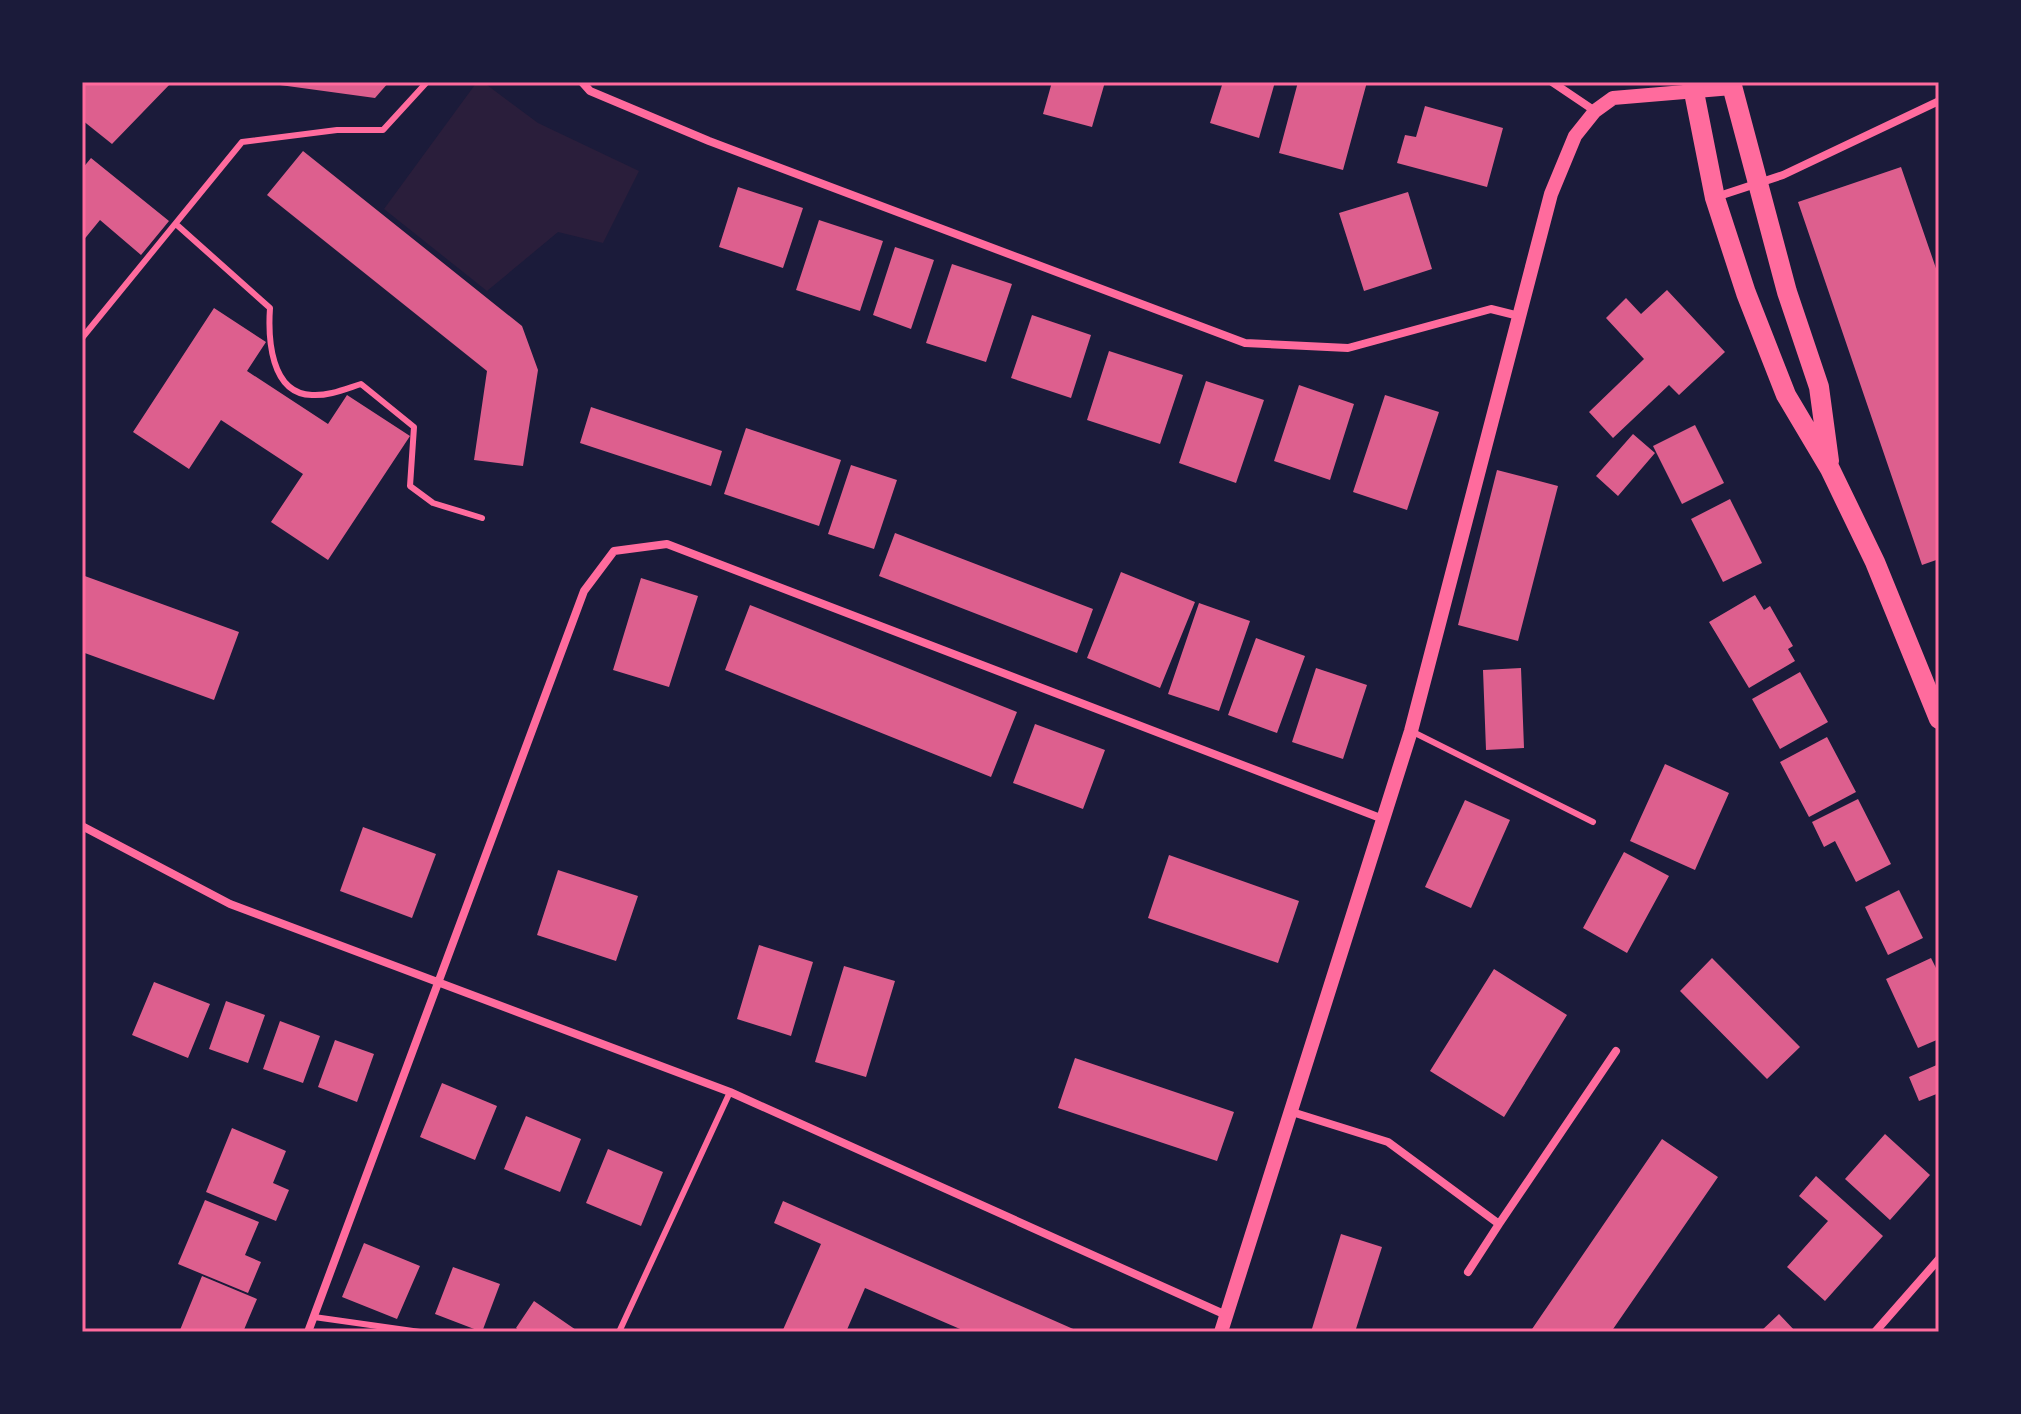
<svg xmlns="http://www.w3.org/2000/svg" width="2021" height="1414" viewBox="0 0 2021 1414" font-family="'Fira Sans Condensed',sans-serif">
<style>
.green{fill:#2a1e3b}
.building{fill:#dd5f8e}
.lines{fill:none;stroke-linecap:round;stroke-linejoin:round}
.service{stroke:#ff6b9d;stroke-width:6}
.minor{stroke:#ff6b9d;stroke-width:8}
.tertiary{stroke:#ff6b9d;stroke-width:14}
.primary{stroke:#ff6b9d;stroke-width:20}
.neatline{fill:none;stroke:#ff6b9d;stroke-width:3}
</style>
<rect width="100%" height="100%" fill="#1b1b3a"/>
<path class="green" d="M477,82h6l55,41 101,48 -36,72 -45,-11 -71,59 -103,-82z"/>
<path class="building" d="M82,82h90l-60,62 -30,-24z
M258,82h131l-14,16z
M1052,82h53l-13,45 -49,-13z
M1223,82h52l-16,56 -49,-15z
M1298,82h69l-24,88 -64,-17z
M1425,106l78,22 -16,59 -90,-24 8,-28 11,2z
M303,151l219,175 16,44 -15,96 -49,-6 13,-89 -220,-176z
M91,158l78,63 -28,34 -41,-35 -18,22v-73z
M1901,167l38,110v282l-17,6 -124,-363z
M738,187l65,21 -20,60 -64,-21z
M1408,192l24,77 -68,22 -25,-78z
M819,220l64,21 -23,70 -64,-21z
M895,247l39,13 -23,69 -38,-14z
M952,264l60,20 -26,78 -60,-19z
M1667,290l58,62 -46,43 -10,-10 -56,53 -24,-26 55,-53 -38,-41 20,-20 15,16z
M214,308l52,34 -19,29 81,53 19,-29 63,41 -82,124 -57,-38 32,-48 -82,-54 -32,49 -56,-37z
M1032,315l59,20 -20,63 -60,-20z
M1109,351l74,24 -23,69 -73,-24z
M1206,381l58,19 -28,83 -57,-20z
M1299,385l55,19 -24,76 -56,-19z
M1385,395l54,17 -32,98 -54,-18z
M591,407l131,44 -11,35 -131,-43z
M1695,425l29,58 -42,21 -29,-58z
M746,428l95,32 -22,66 -95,-32z
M1633,434l22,19 -37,43 -22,-20z
M851,465l46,15 -23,69 -46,-15z
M1497,470l61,16 -40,155 -60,-16z
M1730,499l32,64 -39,19 -32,-63z
M895,533l198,76 -16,44 -198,-77z
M1121,572l74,30 -35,86 -73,-30z
M82,575l157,57 -25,68 -132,-48z
M641,578l57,18 -29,91 -56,-17z
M1755,595l9,15 6,-4 23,40 -5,3 7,12 -46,27 -40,-66z
M1199,603l51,18 -31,90 -51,-17z
M750,605l267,107 -26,65 -266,-107z
M1256,638l49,18 -28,77 -49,-18z
M1316,668l51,17 -24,74 -51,-17z
M1521,668l3,80 -38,2 -3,-80z
M1800,672l28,50 -48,27 -28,-50z
M1035,724l70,26 -22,59 -70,-26z
M1827,737l29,55 -47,25 -29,-55z
M1665,764l64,29 -34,77 -65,-29z
M1858,799l33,65 -35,18 -21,-41 -11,6 -12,-25z
M1465,800l45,20 -39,88 -46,-21z
M363,827l73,27 -24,64 -72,-27z
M1624,852l45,24 -42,77 -44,-25z
M1169,855l130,46 -21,62 -130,-45z
M558,870l80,26 -22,65 -79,-26z
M1899,890l24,48 -35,17 -23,-48z
M759,945l54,17 -22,74 -54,-17z
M1712,958l88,89 -33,32 -87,-88z
M1931,958l8,16v65l-21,9 -32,-69z
M844,966l51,15 -29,96 -51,-15z
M1494,969l73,46 -63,102 -74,-46z
M154,982l56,22 -22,54 -56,-23z
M226,1001l39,14 -17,48 -39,-14z
M280,1021l40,15 -17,47 -40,-14z
M335,1040l39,14 -17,48 -39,-15z
M1075,1058l159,54 -17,49 -159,-53z
M1939,1064v29l-20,8 -10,-24z
M442,1083l55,23 -22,54 -55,-23z
M526,1116l55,23 -21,53 -56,-23z
M232,1128l54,23 -13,32 16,7 -13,31 -70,-29z
M1885,1134l45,41 -40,45 -45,-41z
M1662,1139l56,38 -107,155h-81z
M608,1149l55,23 -22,54 -55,-23z
M1816,1176l67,60 -58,65 -38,-34 41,-46 -29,-25z
M205,1200l54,22 -14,33 16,7 -13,31 -70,-29z
M783,1201l297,131h-113l-102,-44 -19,44h-64l39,-88 -47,-21z
M1341,1234l41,13 -27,85h-44z
M364,1243l56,23 -23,53 -55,-22z
M453,1267l47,17 -18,48 -47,-18z
M202,1276l55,23 -14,33 -63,-2z
M534,1301l45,31h-58l-5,-4z
M1779,1314l17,18h-36z"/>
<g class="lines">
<path class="service" d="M177,225l93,83c-2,29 0,86 42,87 17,1 33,-6 49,-11l53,43 -4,59 23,17 49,15
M82,338l160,-196 95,-12h46l44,-48
M1411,731l182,91
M314,1317l106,15
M619,1332l111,-240"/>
<path class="minor" d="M582,82l8,9 119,50 536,202 103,5 143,-39 28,7
M1552,82l43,29
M1716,197l67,-22 156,-74
M82,826l148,78 500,188 496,223
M1292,1112l96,30 111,82 -31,48
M1499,1224l117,-173
M308,1332l276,-741 30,-40 53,-7 716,275
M1875,1332l64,-73"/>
<path class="tertiary" d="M1221,1332l190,-601 140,-537 24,-58 20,-25 18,-13 119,-10"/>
<path class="primary" d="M1692,82l23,116 31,95 40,102 44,74 45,93 64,157
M1731,82l56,210 32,95 10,74"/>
</g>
<rect width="2021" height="1414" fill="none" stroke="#1b1b3a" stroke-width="168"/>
<rect x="84" y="84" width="1853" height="1246" class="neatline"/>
</svg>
